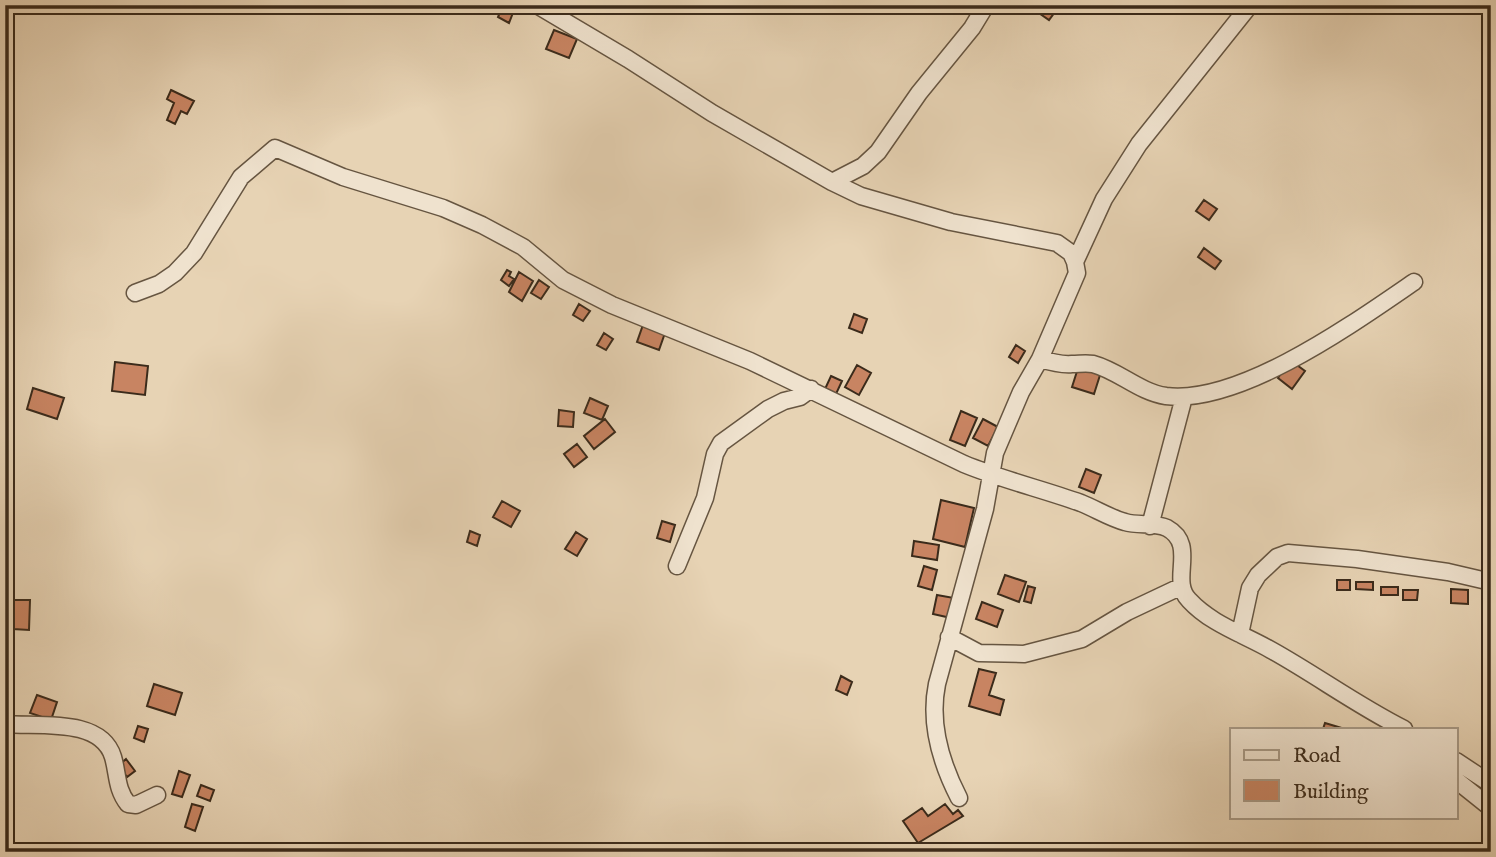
<svg xmlns="http://www.w3.org/2000/svg" width="1496" height="857" viewBox="0 0 1496 857" font-family="'IM FELL English',serif">
<style>
.building{fill:#c88462;stroke:#3b2b1b;stroke-width:2}
.lines{fill:none;stroke-linecap:round;stroke-linejoin:round}
.minor-casing{stroke:#665541;stroke-width:19}
.minor{stroke:#efe2ce;stroke-width:16}
</style>
<rect width="100%" height="100%" fill="#e7d3b4"/>
<filter id="stains"><feTurbulence type="fractalNoise" baseFrequency=".00286" numOctaves="4"/><feColorMatrix values="0 0 0 0 .2 0 0 0 0 .09 0 0 0 0 .02 0 0 0 .5 -.17"/></filter>
<radialGradient id="worn" r=".72"><stop offset=".6" stop-color="#630" stop-opacity="0"/><stop offset="1" stop-color="#630" stop-opacity=".3"/></radialGradient>
<path class="building" d="M503,5l11,5 -5,13 -11,-6z
M1040,5h20l-11,15 -13,-9z
M554,30l23,9 -8,19 -23,-9z
M171,90l23,11 -7,13 -6,-3 -6,13 -8,-4 7,-17 -7,-4z
M1204,200l13,9 -8,11 -13,-9z
M1204,248l17,13 -6,8 -17,-12z
M507,270l4,2 -2,4 5,3 -5,7 -8,-6z
M519,272l14,9 -11,20 -13,-9z
M539,280l10,7 -8,12 -10,-6z
M579,304l11,7 -7,10 -10,-6z
M854,314l13,5 -5,14 -13,-5z
M644,322l22,8 -7,20 -22,-8z
M604,333l9,6 -7,11 -9,-5z
M1016,345l9,6 -7,12 -9,-6z
M1290,360l15,11 -13,18 -14,-11z
M115,362l33,4 -3,29 -33,-4z
M857,365l14,8 -12,22 -14,-8z
M1079,365l22,7 -7,22 -22,-7z
M831,376l11,5 -6,13 -11,-5z
M33,388l31,10 -7,21 -30,-10z
M590,398l18,8 -6,14 -18,-7z
M559,410l15,2 -1,15 -15,-1z
M961,411l16,7 -12,28 -15,-6z
M605,419l10,13 -21,17 -10,-13z
M983,419l15,8 -10,19 -15,-8z
M577,444l10,13 -13,10 -10,-13z
M1086,469l15,6 -7,18 -15,-6z
M941,500l33,8 -9,39 -32,-8z
M502,501l18,10 -9,16 -18,-10z
M662,521l13,4 -5,17 -13,-4z
M470,531l10,4 -3,11 -10,-4z
M576,532l11,7 -10,17 -12,-7z
M914,541l25,4 -2,15 -25,-4z
M924,566l13,4 -5,20 -14,-4z
M1005,575l21,7 -7,20 -21,-8z
M1337,580h13v10h-13z
M1356,582h17v8l-17,-1z
M1028,586l7,2 -4,15 -7,-2z
M1381,587h17v8h-17z
M1451,589l17,1v14l-17,-1z
M1403,590h15l-1,10h-14z
M937,595l17,3 -3,20 -18,-4z
M13,600h17l-1,30 -16,-1z
M982,602l21,8 -6,17 -21,-8z
M979,669l17,4 -7,22 15,5 -4,15 -31,-9z
M841,676l11,6 -5,13 -11,-5z
M154,684l28,9 -7,22 -28,-9z
M37,695l20,7 -6,18 -21,-7z
M1325,723l20,6h-22z
M138,726l10,3 -4,13 -10,-4z
M126,759l9,12 -8,6 -9,-11z
M179,771l11,4 -8,22 -10,-3z
M201,785l13,5 -4,11 -13,-5z
M192,804l11,3 -8,24 -10,-4z
M945,804l8,10 5,-4 5,6 -45,27 -15,-22 19,-13 6,8z"/>
<g class="lines">
<g class="minor-casing">
<path id="minor" d="M537,5l91,54 84,54 120,69 29,14 90,26 106,21 14,10 4,9 2,11 -37,86 -19,33 -26,61 -10,56 -48,175c-8,39 4,79 22,114
M832,182l31,-16 15,-14 41,-59 53,-65 14,-23
M1075,262l29,-63 35,-55 111,-139
M135,293l24,-9 16,-11 19,-20 47,-76 34,-29 68,29 100,31 39,17 41,22 40,33 49,25 138,56 214,103c39,16 78,25 117,39 15,6 29,15 44,19 13,4 30,0 42,6 31,17 2,52 22,72 22,24 54,34 82,50 45,25 87,56 133,79
M1040,359c10,3 21,6 32,5 7,0 14,-1 21,0 26,7 46,28 73,32 74,9 188,-73 248,-114
M1150,526l34,-129
M677,566l28,-68 10,-44 6,-11 47,-34 16,-8 16,-4 11,-8
M1240,634l10,-46 8,-13 19,-18 11,-4 69,6 91,13 43,10
M949,637l30,16 45,1 58,-15 45,-27 55,-26
M5,724c33,3 96,-7 108,33 5,17 3,32 15,47l8,1 21,-10
M1456,761l35,23
M1456,780l35,28"/>
</g>
<use href="#minor" class="minor"/>
</g>
<rect width="1496" height="857" fill="none" stroke="#e7d3b4" stroke-width="28"/>
<rect x="7" y="7" width="1482" height="843" fill="none" stroke="#3b2b1b" stroke-width="3.5"/>
<rect x="14" y="14" width="1468" height="829" fill="none" stroke="#3b2b1b" stroke-width="2"/>
<rect x="1230" y="728" width="228" height="91" fill="#efe2ce" stroke="#a79986" stroke-width="2"/>
<rect x="1244" y="750" width="35" height="10" fill="#efe2ce" stroke="#a79986" stroke-width="2"/>
<text x="1293" y="762" font-size="21" fill="#3b2b1b">Road</text>
<rect x="1244" y="780" width="35" height="21" fill="#c88462" stroke="#a79986" stroke-width="2"/>
<text x="1293" y="798" font-size="21" fill="#3b2b1b">Building</text>
<rect width="100%" height="100%" filter="url(#stains)"/>
<rect width="100%" height="100%" fill="url(#worn)"/>
</svg>
